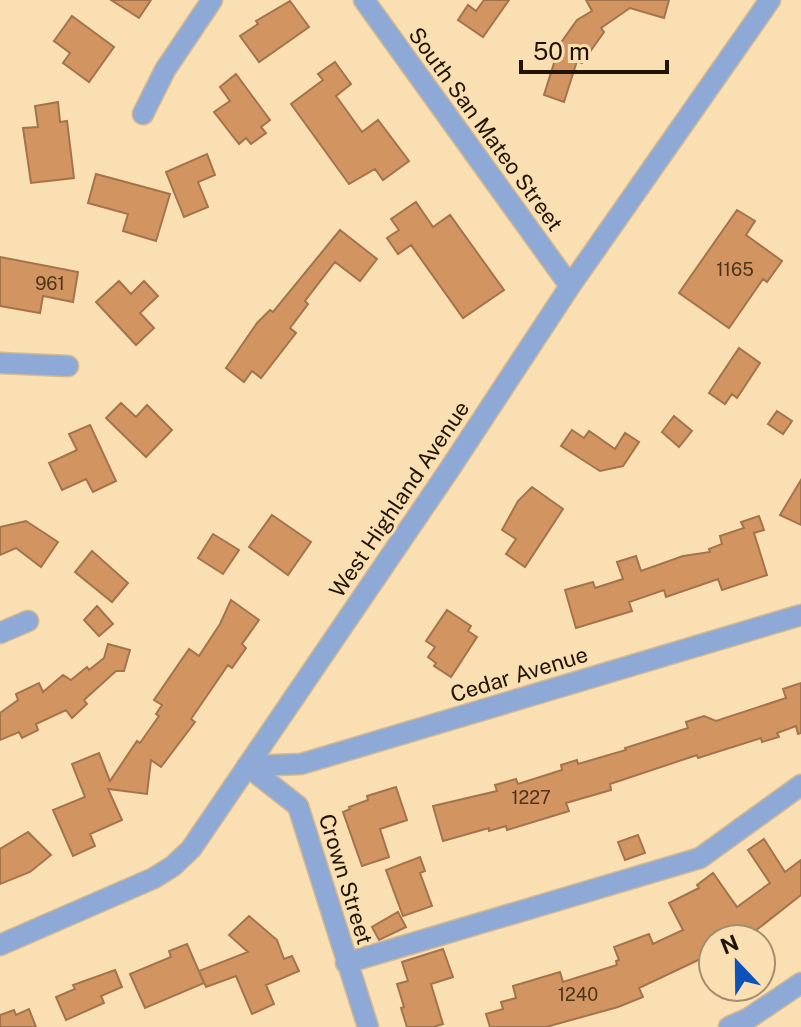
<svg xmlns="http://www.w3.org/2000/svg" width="801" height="1027" viewBox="0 0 801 1027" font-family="'Public Sans',sans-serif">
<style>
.building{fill:#d29562;stroke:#a3744c;stroke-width:2}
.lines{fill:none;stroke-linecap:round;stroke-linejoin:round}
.minor-casing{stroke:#d3ba92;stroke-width:23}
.minor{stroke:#8fa9d6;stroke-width:20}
.labels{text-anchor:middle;stroke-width:6;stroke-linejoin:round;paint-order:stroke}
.number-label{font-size:18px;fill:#4c3419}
.street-label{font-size:22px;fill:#201401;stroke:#fadfb2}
</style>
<rect width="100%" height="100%" fill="#fadfb2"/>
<path class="building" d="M111,0h40l-12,18z
M484,0h25l-26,37 -25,-17 10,-15 8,6z
M586,0h83l-5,18 -34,-10 -29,20 3,4 -22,31 -5,-2 -13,41 -20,-7 16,-51 17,-24 15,-9z
M290,1l19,26 -50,35 -19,-26 18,-12 -2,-3z
M72,16l42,31 -25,35 -26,-19 7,-10 -16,-12z
M335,62l16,22 -15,12 26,36 16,-12 31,41 -26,19 -8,-11 -26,15 -58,-80 32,-24 -5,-6z
M236,74l34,46 -9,7 5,6 -15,11 -5,-6 -7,6 -25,-32 16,-11 -10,-14z
M58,102l2,20 7,-1 7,57 -43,5 -8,-55 15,-1 -3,-21z
M207,154l8,21 -17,7 10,25 -24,10 -18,-45z
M96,174l74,20 -14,47 -33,-10 5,-17 -40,-11z
M416,202l17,25 17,-12 54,75 -41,28 -52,-73 -13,9 -11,-16 12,-8 -8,-11z
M737,210l18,11 -9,14 36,26 -15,21 -4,-3 -34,49 -50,-35z
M340,230l37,29 -17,22 -25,-19 -30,39 3,3 -18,24 6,5 -35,45 -9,-7 -8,11 -18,-14 31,-45 13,-13 3,2z
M0,257l78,15 -5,30 -30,-6 -3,17 -40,-7z
M119,281l12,13 13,-13 14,15 -18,17 14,15 -18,17 -40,-43z
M739,348l21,15 -23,35 -5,-4 -7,10 -16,-11z
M121,403l15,14 11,-12 25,25 -26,27 -40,-39z
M777,411l15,10 -9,13 -15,-10z
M674,416l18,15 -13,16 -17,-15z
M90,425l26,56 -23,11 -7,-13 -24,11 -13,-27 28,-13 -8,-16z
M572,430l12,8 5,-7 26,18 10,-16 14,9 -16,24 -23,5 -39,-25z
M801,480v45l-21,-10z
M532,487l31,22 -38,58 -19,-13 10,-15 -14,-9 16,-29z
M272,515l39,27 -23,33 -39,-28z
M759,516l5,14 -10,3 13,42 -45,15 -4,-11 -52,18 -2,-7 -35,12 3,9 -56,17 -11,-38 28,-8 2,6 28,-9 -6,-17 19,-6 5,15 42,-15 27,-4 -1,-3 13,-5 -2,-8 24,-8 -3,-6z
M26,521l32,21 -17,25 -25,-19 -16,7v-28z
M213,534l26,16 -16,24 -25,-16z
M92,551l36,32 -16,19 -37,-30z
M231,600l28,20 -17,24 4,4 -14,20 -4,-3 -37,54 4,3 -34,45 -10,-7 -4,34 -39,-5 14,31 -32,14 5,12 -22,10 -20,-46 32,-13 -13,-33 27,-11 11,28 27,-40 3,2 19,-27 -3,-2 6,-9 -8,-5 35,-51 10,7 21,-32z
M97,606l16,18 -14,12 -15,-16z
M447,610l24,16 -3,5 9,6 -26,40 -17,-11 2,-3 -8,-6 7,-10 -9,-6z
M108,644l22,6 -6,21h-8l-32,29 3,4 -15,14 -6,-8 -30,14 2,6 -16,8 -3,-6 -19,8v-27l18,-13 -2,-6 23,-11 4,9 20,-17 8,5 16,-13 2,3 15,-12z
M801,683v50l-3,1 -2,-8 -19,7 2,4 -17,5 -1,-4 -63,20 -1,-3 -87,29 1,6 -45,13 3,8 -62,19 -1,-4 -17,5v-3l-46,13 -10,-35 64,-15 -2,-6 21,-6 2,5 44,-14 -1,-5 16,-5 1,4 48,-14 -1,-2 63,-20 -2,-6 18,-6 12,5 70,-23 -3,-9z
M396,787l11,33 -27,9 9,28 -27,9 -19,-54 7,-3 -1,-2 19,-7 -1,-4z
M28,832l23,23 -21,17 -30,12v-35z
M638,835l7,18 -20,7 -7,-18z
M764,839l21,33 16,-12v35l-56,44h-32v14l-74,35 4,9 -25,10 -72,20h-56l-4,-13 17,-5 -2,-7 15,-4 -3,-12 47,-14 3,10 54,-17 -1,-4 3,-1 -5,-13 35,-13 4,10 30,-14 -14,-27 30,-15 -2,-3 16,-12 24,34 33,-24 -22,-33z
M420,857l5,14 -5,2 12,33 -29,10 -17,-46z
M398,912l8,15 -27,13 -7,-13z
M249,916l28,24 7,19 8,-3 7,15 -33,14 8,19 -22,10 -16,-38 -30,11 -7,-16 49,-19 -19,-17z
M187,944l17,39 -59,25 -15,-34 41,-17 -2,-6z
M443,949l10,28 -22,7 12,40 -10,3h-26l-6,-19 3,-1 -7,-23 11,-3 -6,-19z
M115,970l7,17 -21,9 3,7 -38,17 -10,-23 19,-8 -2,-4z
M29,1009l7,18h-36v-12l14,-5 2,5z"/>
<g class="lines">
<g class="minor-casing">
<path id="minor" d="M364,0l206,286
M143,114l22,-44 47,-70
M0,363l68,3
M0,633l28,-12
M247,766l54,-2 500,-149
M247,766l51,40 70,221
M0,945l154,-67 19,-12 18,-17 258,-379 121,-184 200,-286
M346,963l354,-105 101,-73
M729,1027l20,-9 52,-35"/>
</g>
<use href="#minor" class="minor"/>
</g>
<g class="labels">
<g class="number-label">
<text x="735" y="276">1165</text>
<text x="50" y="290">961</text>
<text x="531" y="804">1227</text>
<text x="578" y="1001">1240</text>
</g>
<g class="street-label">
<text transform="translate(486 129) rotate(54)" y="8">South San Mateo Street</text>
<text transform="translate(399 499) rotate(-56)" y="8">West Highland Avenue</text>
<text transform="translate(519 674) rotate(-17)" y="8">Cedar Avenue</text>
<text transform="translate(346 879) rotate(73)" y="8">Crown Street</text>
</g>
</g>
<g transform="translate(737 963) rotate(338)"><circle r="38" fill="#fadfb2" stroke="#a38e6b" stroke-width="2"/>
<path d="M0-6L14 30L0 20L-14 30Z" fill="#0e51bb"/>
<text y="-12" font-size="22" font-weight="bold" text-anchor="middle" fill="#201401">N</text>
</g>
<path d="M521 60v12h146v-12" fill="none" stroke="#201401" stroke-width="4"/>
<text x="533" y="60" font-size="24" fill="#201401" stroke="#fadfb2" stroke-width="6" paint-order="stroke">50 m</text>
</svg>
